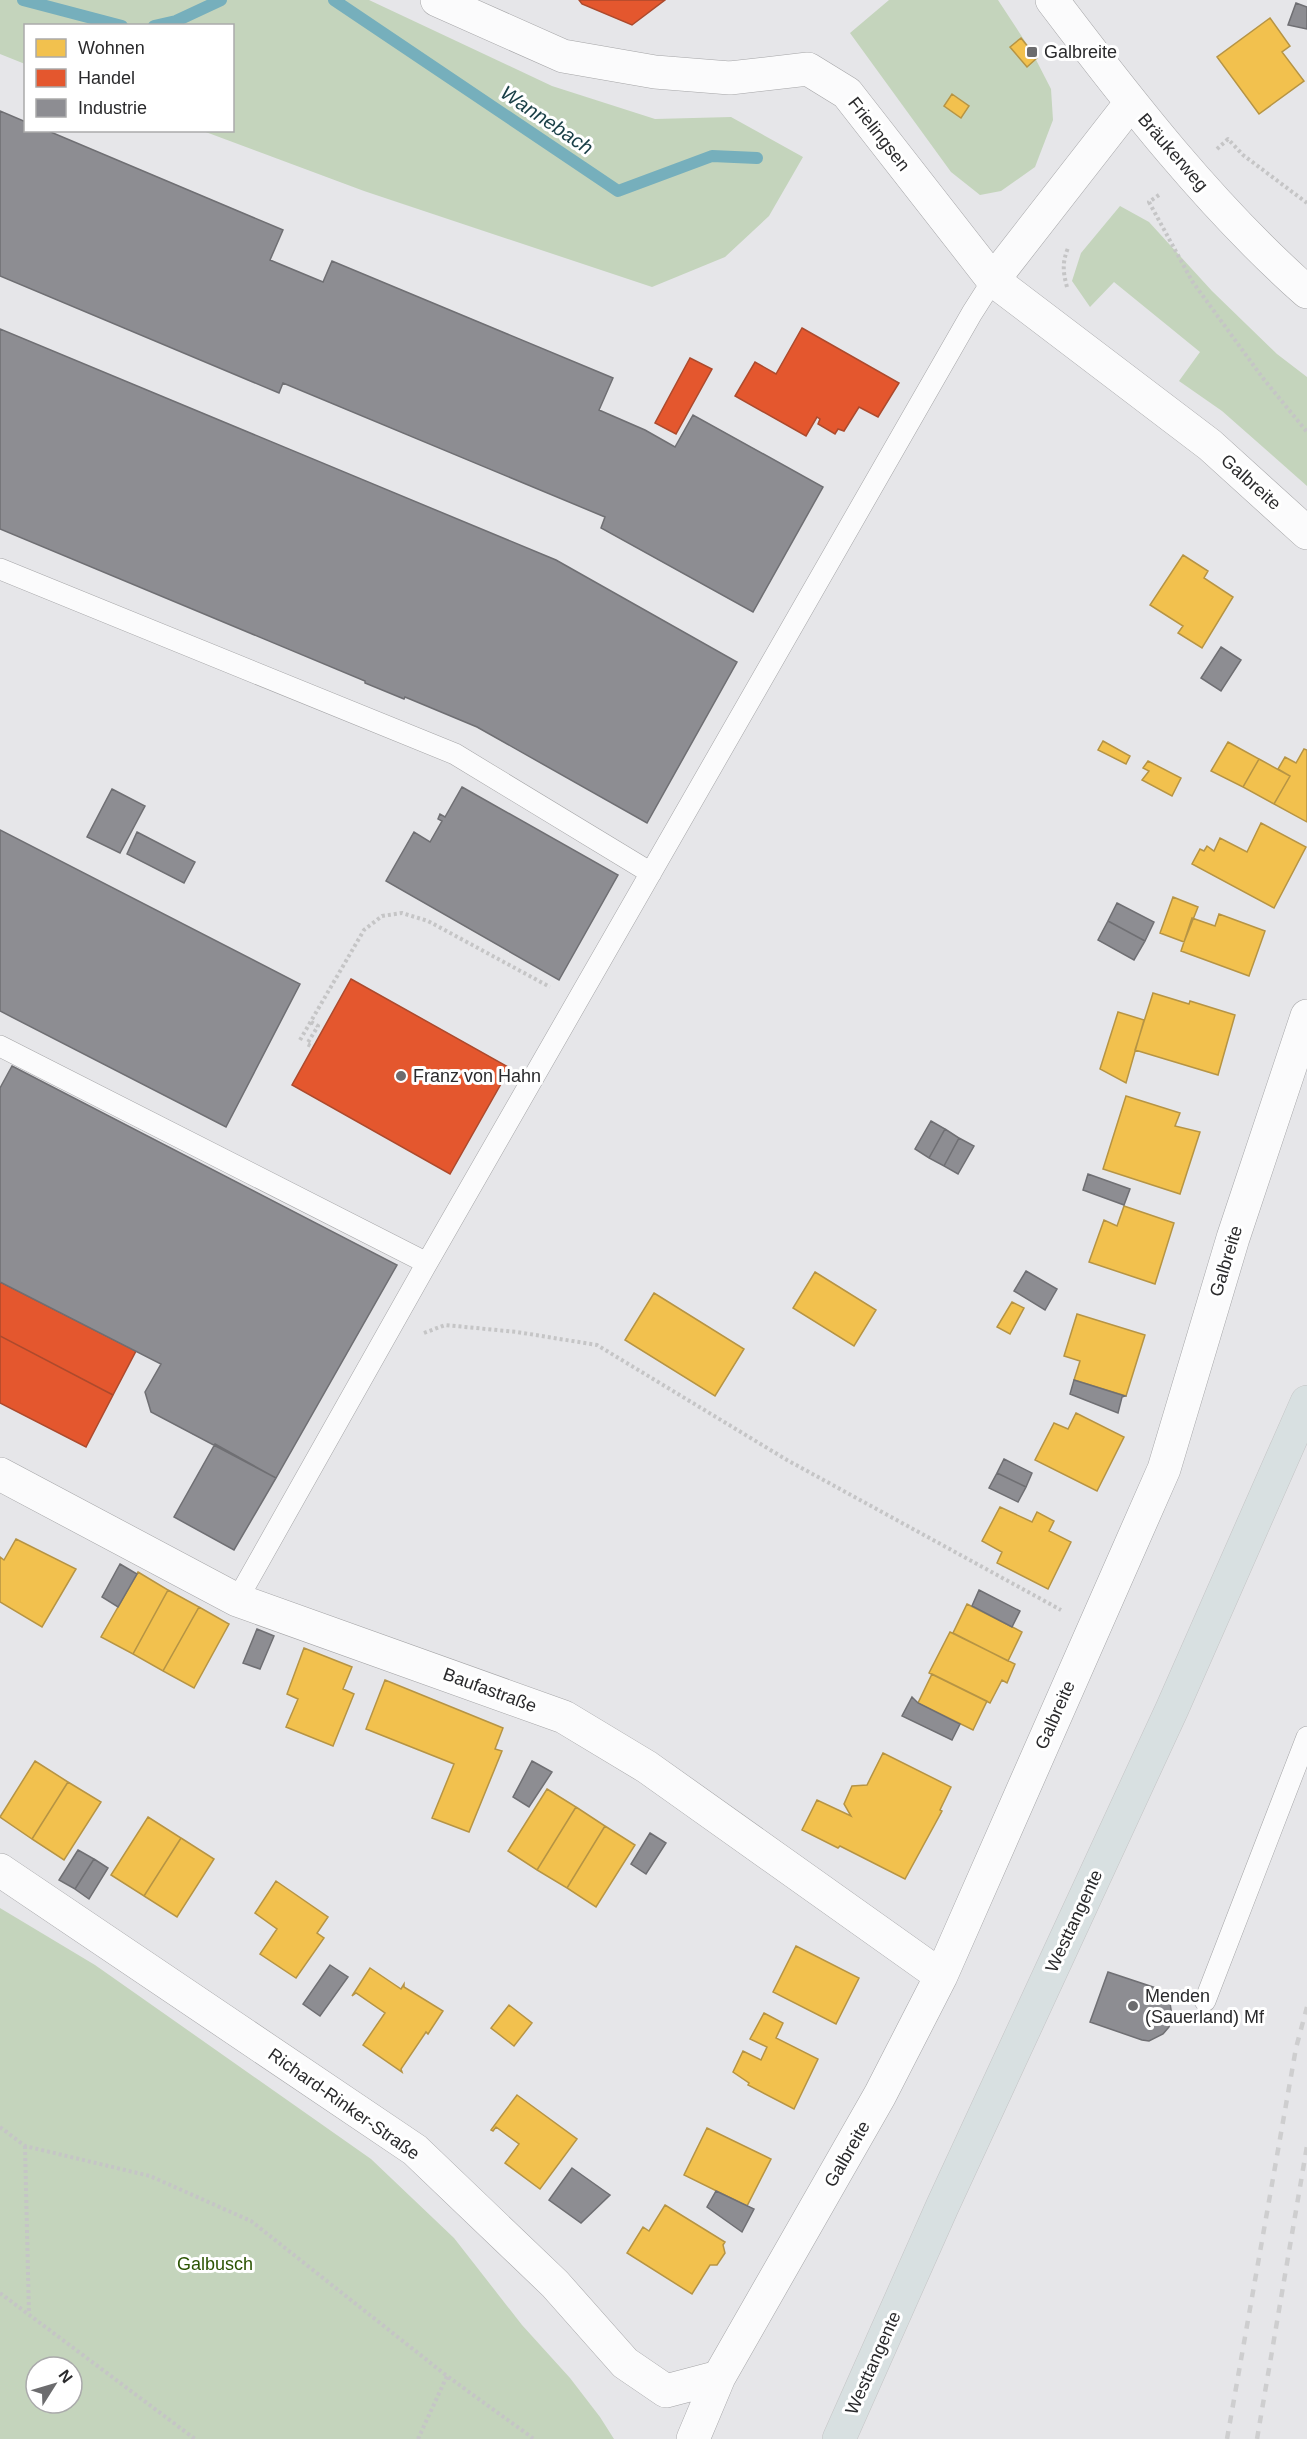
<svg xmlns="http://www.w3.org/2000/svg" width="1307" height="2439" viewBox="0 0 1307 2439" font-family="Arial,sans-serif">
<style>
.green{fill:#c4d4bc;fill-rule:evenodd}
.homes{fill:#f2c14e;stroke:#b69444;stroke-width:1.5}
.shops{fill:#e4572e;stroke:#ac4a2d;stroke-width:1.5}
.industry{fill:#8d8d92;stroke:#6f6f73;stroke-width:1.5}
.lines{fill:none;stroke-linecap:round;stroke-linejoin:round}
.stream{stroke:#76afbc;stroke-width:12}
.lane-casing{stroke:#a5a5a7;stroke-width:22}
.street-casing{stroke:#a5a5a7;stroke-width:34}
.secondary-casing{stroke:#a5a5a7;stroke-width:34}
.primary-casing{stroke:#c4c4c5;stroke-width:34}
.path{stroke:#c5c5c6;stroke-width:4;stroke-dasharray:3 3;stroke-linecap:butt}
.lane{stroke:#fbfbfc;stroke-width:21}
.street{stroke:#fbfbfc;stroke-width:33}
.secondary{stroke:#fbfbfc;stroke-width:33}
.primary{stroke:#d8e0e1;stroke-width:33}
.rail{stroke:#cececf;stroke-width:4.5;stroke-dasharray:8 8;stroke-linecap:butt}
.poi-dot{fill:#6c6c6e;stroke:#fff;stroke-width:2}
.labels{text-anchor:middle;stroke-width:6;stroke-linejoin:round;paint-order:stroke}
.poi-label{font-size:18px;fill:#2a2a2c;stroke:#fff;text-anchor:start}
.street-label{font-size:18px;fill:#2a2a2c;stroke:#fff}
.park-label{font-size:18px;fill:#2c5403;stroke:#fff}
.water-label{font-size:20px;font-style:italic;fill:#183e46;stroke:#fff}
</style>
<rect width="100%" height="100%" fill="#e6e6e9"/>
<path class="green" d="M0,0h369l183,86 103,33 76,-2 72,40 -34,59 -44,41 -73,30 -288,-96 -161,-60 29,-1v-104h-206l-1,38 -25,-10z
M889,0h109l34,52 19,37 2,31 -18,47 -34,24 -21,4 -29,-23 -101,-139z
M1120,206l29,16 63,69 65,63 30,23v109l-85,-75 -43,-30 21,-29 -86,-70 -24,25 -18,-26 9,-28z
M0,1908l95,57 276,194 83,79 68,87 48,53 30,39 14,22h-614zM36,2367h36v36h-36z"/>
<path class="homes" d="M1270,18l20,28 -8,6 22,29 -45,33 -42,-57z
M1021,38l16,20 -10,9 -17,-20z
M952,94l17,12 -8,12 -17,-12z
M1183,555l25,16 -4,7 29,19 -31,51 -24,-15 5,-7 -33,-21z
M1103,741l27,15 -4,8 -28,-14z
M1228,742l31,17 -16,28 -32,-16z
M1304,749l3,1v72l-33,-18 16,-28 -12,-7 7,-12 11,6z
M1259,759l31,17 -16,28 -31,-17z
M1148,761l33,17 -9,18 -30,-16 7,-9 -6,-3z
M1261,823l45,24 -32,61 -82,-44 8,-15 4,2 3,-5 7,5 6,-13 27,14z
M1173,897l25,10 -14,35 -24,-9z
M1219,914l46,17 -16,45 -68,-25 11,-33 23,8z
M1153,993l36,11 1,-3 45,14 -17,60 -83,-25z
M1118,1012l26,8 -18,63 -26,-14z
M1126,1096l54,17 -5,13 25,6 -20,62 -77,-25z
M1124,1206l50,17 -19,61 -66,-22 15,-42 13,6z
M815,1272l61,38 -22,36 -61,-38z
M654,1293l90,56 -29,47 -90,-56z
M1012,1302l12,6 -14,26 -13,-7z
M1077,1314l68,21 -19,61 -52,-16 6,-19 -16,-5z
M1076,1413l48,24 -27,54 -62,-31 19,-37 14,6z
M1000,1507l32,15 5,-10 17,9 -5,10 22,11 -23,47 -51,-26 5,-11 -20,-11z
M16,1539l60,30 -34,58 -42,-25v-45l4,3z
M138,1572l30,18 -35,64 -32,-17z
M168,1590l31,17 -36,64 -30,-17z
M967,1604l55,28 -14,29 -55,-28z
M199,1607l30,17 -35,64 -31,-17z
M950,1632l65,32 -8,19 -5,-3 -12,23 -61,-30z
M304,1648l48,19 -9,22 11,5 -21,52 -47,-19 12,-28 -11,-5z
M932,1674l55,27 -14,29 -55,-27z
M385,1680l118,48 -8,21 7,2 -33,81 -37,-14 22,-54 -88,-35z
M883,1753l68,34 -11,23 2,1 -37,68 -65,-33 -2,2 -36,-18 15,-30 34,16 -7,-12 8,-18 15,-1z
M35,1761l33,21 -36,57 -32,-22z
M68,1782l33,20 -37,58 -32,-21z
M547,1789l29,18 -39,63 -29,-19z
M576,1807l29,19 -38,62 -30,-18z
M148,1817l33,21 -37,58 -33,-21z
M605,1826l30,19 -39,62 -29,-19z
M181,1838l33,21 -37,58 -33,-21z
M276,1881l52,36 -11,16 7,5 -28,40 -36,-24 17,-25 -22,-16z
M796,1946l63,32 -23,46 -63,-32z
M370,1968l31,21 3,-5v3l39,24 -15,23 -2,-2 -25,37 1,3 -39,-27 22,-32 -29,-20 -4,3z
M509,2005l23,18 -18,23 -23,-18z
M764,2013l19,10 -7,15 42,21 -24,50 -46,-24 1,-2 -16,-11 10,-21 18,9 6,-13 -17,-8z
M517,2095l60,44 -37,50 -35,-26 14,-19 -23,-17 -3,4 -2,-1z
M707,2128l64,31 -24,47 -63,-31z
M665,2205l60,37 -2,3 2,8 -8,12h-7l-18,29 -65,-41 16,-26 6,4z"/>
<path class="shops" d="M579,0h86l-33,25 -50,-21z
M802,328l97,55 -21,34 -19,-10 -15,24 -6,-2 -3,5 -17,-10 2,-5 -3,-2 -11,19 -71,-40 20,-34 21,12z
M690,358l22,11 -36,65 -21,-11z
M351,979l159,89 -60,106 -158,-89z
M0,1282l136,69 -23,44 -113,-59z
M0,1336l113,59 -27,52 -86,-44z"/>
<path class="industry" d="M1296,3l11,4v22l-19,-4z
M0,111l26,11v8h20l237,100 -13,30 53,22 9,-21 281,117 -14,32 46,20 30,17 18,-32 130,72 -70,125 -152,-84 4,-11 -322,-134 -4,10 -279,-117z
M0,329l556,231 181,102 -90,161 -170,-96 -72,-30 -1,2 -39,-16v-2l-365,-152z
M1221,647l20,13 -20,31 -20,-13z
M462,787l156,88 -59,105 -173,-99 28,-49 16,10 12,-21 -4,-2 2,-5 5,3z
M112,789l33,17 -25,47 -33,-16z
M0,830l300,154 -74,143 -226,-116z
M137,832l58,30 -11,21 -57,-29z
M1117,903l37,19 -9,19 -37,-20z
M1108,921l37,20 -11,19 -36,-20z
M12,1066l385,199 -121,213 -125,-66 -6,-20 16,-28 -161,-82v-194z
M931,1121l14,8 -16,29 -14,-9z
M945,1129l14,9 -15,28 -15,-8z
M959,1138l15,8 -16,28 -14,-8z
M1088,1174l42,15 -6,16 -41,-15z
M1026,1271l31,18 -12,21 -31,-19z
M1074,1380l51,16 -3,1 -4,16 -48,-19z
M215,1444l61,34 -42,72 -60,-33z
M1004,1459l28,14 -6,14 -29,-14z
M997,1473l29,14 -8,15 -29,-14z
M120,1564l17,10 -19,33 -16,-10z
M979,1590l41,21 -8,16 -40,-21z
M257,1629l17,7 -14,33 -17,-6z
M912,1697l6,6 42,21 -8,16 -50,-24z
M532,1761l20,11 -23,35 -16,-10z
M650,1833l16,10 -20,31 -15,-10z
M78,1850l16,9 -19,30 -16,-9z
M94,1859l14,9 -19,31 -14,-10z
M330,1965l18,12 -28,39 -17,-12z
M1108,1972l48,16 8,7 6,8 2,13 -3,11 -6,7 -14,7 -7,-1 -52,-18z
M572,2168l38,27 -29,28 -32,-23z
M716,2191l38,18 -12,23 -35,-25z"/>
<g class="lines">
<path class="stream" d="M23,0l99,26
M334,0l284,191 94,-35 45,2
M154,26l22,-5 45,-21"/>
<g class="lane-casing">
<path id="lane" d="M0,569l455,185 196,119
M0,1046l427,217
M237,1600l190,-337 545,-950 21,-33
M1205,2001l102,-264"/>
</g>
<g class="street-casing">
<path id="street" d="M437,0l126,56 92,16 75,6 78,-9 39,24 146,187 217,165 97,88
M993,280l137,-176
M0,1474l237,126 327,117 83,50 294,209
M0,1870l415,280 140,134 70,79 41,28 53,-14
M693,2439l26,-62 161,-282 61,-119 223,-507 69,-231 74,-222"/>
</g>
<g class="secondary-casing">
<path id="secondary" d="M1052,0c78,103 158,206 255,292"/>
</g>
<g class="primary-casing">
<path id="primary" d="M839,2439l103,-232 230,-498 135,-307"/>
</g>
<path class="path" d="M1217,149l11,-10 15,16 64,48
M1159,195l-10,7 43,79 70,96 45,55
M1067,287c-4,-15 -5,-24 1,-39
M311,1022l7,4 -11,18 6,3
M300,1040l64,-110 18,-14 20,-3 26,8 122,66
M424,1333l21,-8 72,7 80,13 190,115 274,150
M0,2127l25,19 125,30 101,45 196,155 87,63
M25,2146l4,168
M0,2293l195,146
M418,2439l29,-63"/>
<use href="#lane" class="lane"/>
<use href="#street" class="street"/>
<use href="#secondary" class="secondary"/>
<use href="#primary" class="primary"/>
<path class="rail" d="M1227,2439l69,-391 11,-41
M1257,2439l50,-293"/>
</g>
<g class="poi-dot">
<rect x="1026" y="46" width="12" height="12" rx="3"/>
<circle cx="401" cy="1076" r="6"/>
<circle cx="1133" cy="2006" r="6"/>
</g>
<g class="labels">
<g class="poi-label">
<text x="1044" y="58">Galbreite</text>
<text x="413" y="1082">Franz von Hahn</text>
<text x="1145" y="2002">Menden<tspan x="1145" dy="21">(Sauerland) Mf</tspan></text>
</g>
<g class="street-label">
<text transform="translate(879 134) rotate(52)" y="6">Frielingsen</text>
<text transform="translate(1173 152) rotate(49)" y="6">Bräukerweg</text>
<text transform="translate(1251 482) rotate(42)" y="6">Galbreite</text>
<text transform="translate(1226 1261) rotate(-73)" y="6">Galbreite</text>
<text transform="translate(490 1690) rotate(20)" y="6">Baufastraße</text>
<text transform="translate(1055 1715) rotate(-66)" y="6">Galbreite</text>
<text transform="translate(1074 1921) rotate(-65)" y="6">Westtangente</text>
<text transform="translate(344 2104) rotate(35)" y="6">Richard-Rinker-Straße</text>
<text transform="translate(847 2154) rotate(-60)" y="6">Galbreite</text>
<text transform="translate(873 2363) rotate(-66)" y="6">Westtangente</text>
</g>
<g class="park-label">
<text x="215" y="2270">Galbusch</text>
</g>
<g class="water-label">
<text transform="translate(547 120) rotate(34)" y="7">Wannebach</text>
</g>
</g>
<rect x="24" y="24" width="210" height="108" fill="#ffffff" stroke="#aaaaab" stroke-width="1.5"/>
<rect x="36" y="39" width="30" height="18" fill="#f2c14e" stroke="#aaaaab" stroke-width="1.5"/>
<text x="78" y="54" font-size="18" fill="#2a2a2c">Wohnen</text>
<rect x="36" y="69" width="30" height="18" fill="#e4572e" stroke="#aaaaab" stroke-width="1.5"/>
<text x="78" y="84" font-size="18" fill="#2a2a2c">Handel</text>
<rect x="36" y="99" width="30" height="18" fill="#8d8d92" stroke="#aaaaab" stroke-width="1.5"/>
<text x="78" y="114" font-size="18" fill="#2a2a2c">Industrie</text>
<g transform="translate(54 2385) rotate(53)"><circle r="28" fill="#ffffff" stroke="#aaaaab" stroke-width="1.5"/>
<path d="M0-4.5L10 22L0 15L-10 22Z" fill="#6c6c6e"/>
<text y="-9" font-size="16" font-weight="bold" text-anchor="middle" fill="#2a2a2c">N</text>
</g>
</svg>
